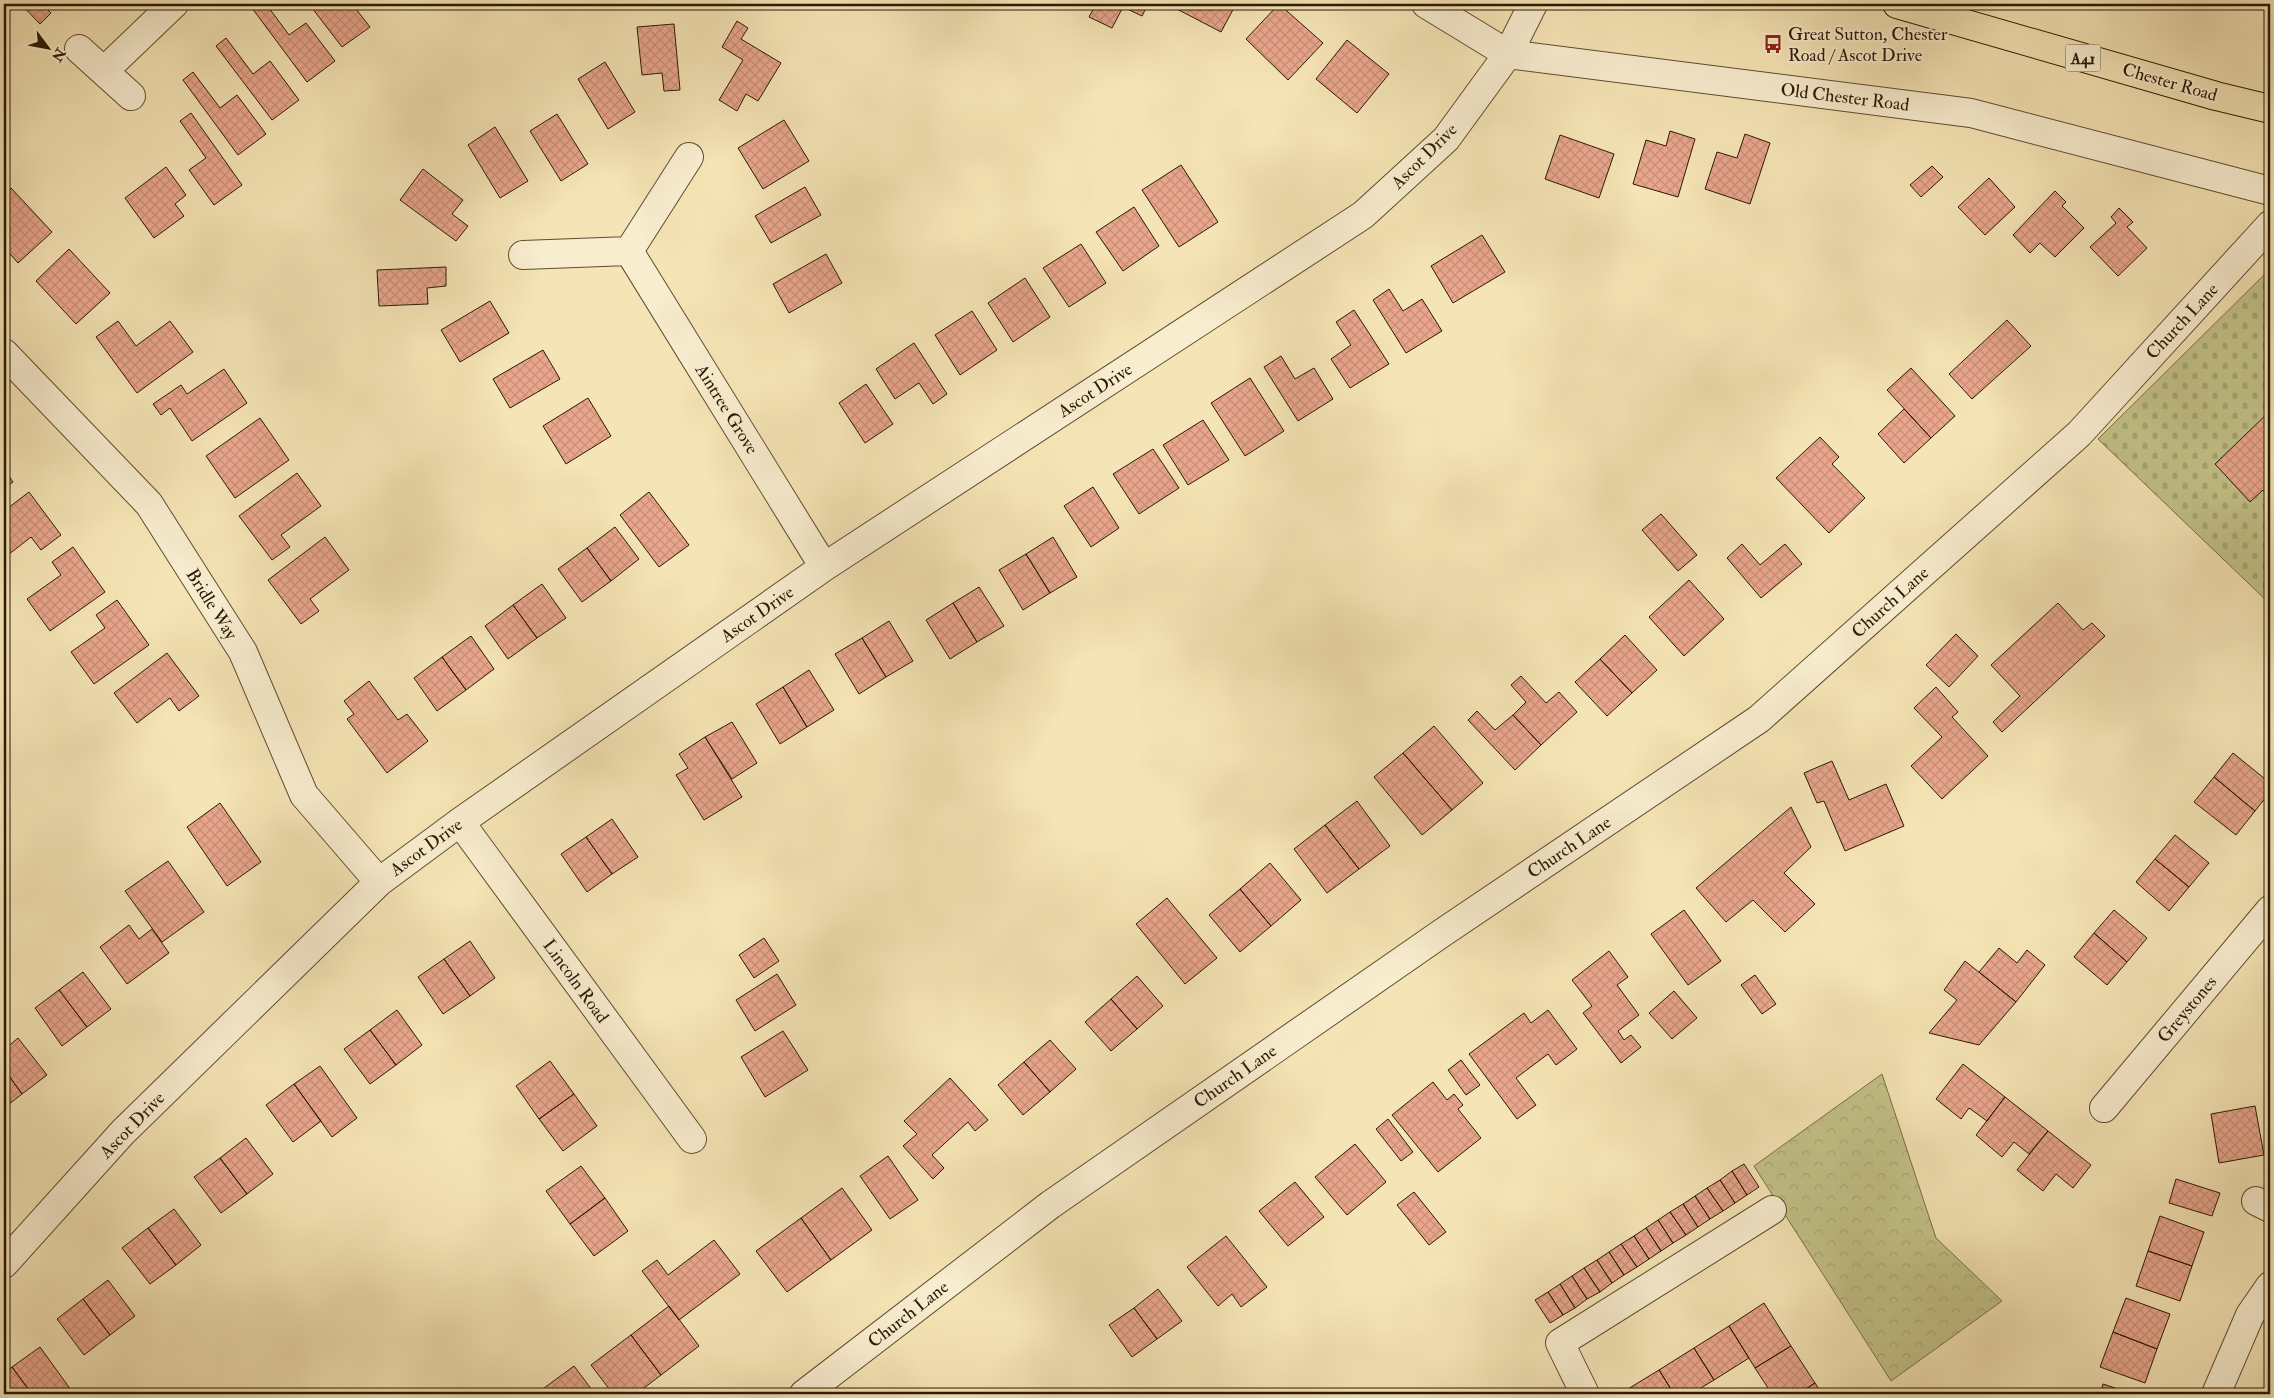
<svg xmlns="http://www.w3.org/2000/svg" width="2274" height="1398" viewBox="0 0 2274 1398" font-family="'IM FELL Double Pica',serif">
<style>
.cemetery{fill:url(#cemetery-stones);stroke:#776e46}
.park{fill:url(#park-crowns);stroke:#776e46}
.building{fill:url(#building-cross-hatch);stroke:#2b1903}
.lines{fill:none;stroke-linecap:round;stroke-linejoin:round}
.minor-casing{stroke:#5e4c30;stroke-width:30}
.major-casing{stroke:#2b1903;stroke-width:30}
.minor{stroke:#f8edcf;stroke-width:28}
.major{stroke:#f5e4b5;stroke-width:28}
.labels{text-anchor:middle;stroke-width:4;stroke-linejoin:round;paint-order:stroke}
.shield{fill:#f8edcf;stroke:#685940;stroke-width:1}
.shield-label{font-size:16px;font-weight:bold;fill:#2b1903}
.poi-label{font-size:18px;fill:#2b1903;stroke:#f8edcf;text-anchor:start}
.street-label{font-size:18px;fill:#2b1903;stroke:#f8edcf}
</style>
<defs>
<pattern id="cemetery-stones" width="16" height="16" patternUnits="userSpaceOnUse" patternTransform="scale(1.25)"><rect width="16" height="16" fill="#c3c288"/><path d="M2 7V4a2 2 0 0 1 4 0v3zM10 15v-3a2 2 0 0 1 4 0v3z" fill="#a8a674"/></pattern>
<pattern id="park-crowns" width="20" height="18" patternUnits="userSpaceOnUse" patternTransform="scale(1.25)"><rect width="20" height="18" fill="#c3c288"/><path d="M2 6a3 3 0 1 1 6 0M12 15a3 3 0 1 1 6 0" fill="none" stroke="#a8a674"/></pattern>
<pattern id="building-cross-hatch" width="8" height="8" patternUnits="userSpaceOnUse" patternTransform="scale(1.25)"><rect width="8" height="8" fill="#e9a68d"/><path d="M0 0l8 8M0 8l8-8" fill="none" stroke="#c88e78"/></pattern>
</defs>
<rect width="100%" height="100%" fill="#f5e4b5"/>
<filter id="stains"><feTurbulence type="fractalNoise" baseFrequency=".004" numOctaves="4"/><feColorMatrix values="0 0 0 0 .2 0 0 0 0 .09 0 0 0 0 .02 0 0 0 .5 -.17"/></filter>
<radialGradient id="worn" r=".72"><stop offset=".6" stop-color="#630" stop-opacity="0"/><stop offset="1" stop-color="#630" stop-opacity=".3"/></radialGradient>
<path class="cemetery" d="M2270,269v335l-172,-165z"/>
<path class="park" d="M1882,1074l54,164 66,63 -111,80 -137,-215z"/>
<path class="building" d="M21,4h21l9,9 -11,11z
M257,4h9l23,31 17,-12 29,38 -28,21 -55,-74z
M309,4h43l18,23 -28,20z
M1096,4h52l-6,12 -19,-9 -11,21 -23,-11z
M1177,4h59l-15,28 -46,-24z
M1279,4l44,39 -35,37 -42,-41z
M737,21l11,7 -7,11 40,24 -23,38 -12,-7 -9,17 -18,-11 24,-40 -21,-13z
M674,24l6,66 -16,1 -2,-18 -20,2 -5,-48z
M226,38l27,36 17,-13 29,39 -27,20 -56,-74z
M1347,40l42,34 -32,39 -41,-34z
M605,62l30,50 -27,17 -30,-50z
M193,72l27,36 17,-13 29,39 -28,21 -55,-75z
M191,113l51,72 -28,20 -25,-35 17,-12 -26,-37z
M557,114l31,50 -27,17 -31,-50z
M784,120l25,41 -46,28 -25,-41z
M495,127l33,54 -28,17 -32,-53z
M1670,131l25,8 -17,58 -45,-13 13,-44 20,6z
M1745,134l25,9 -20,61 -45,-15 12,-37 20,6z
M1560,135l54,19 -15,44 -54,-19z
M1181,165l37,57 -39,25 -37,-57z
M1932,166l11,11 -22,20 -11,-12z
M166,167l20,28 -11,9 9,12 -30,22 -29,-40z
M423,169l40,31 -11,14 16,12 -12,15 -56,-41z
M1989,178l26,29 -30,28 -27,-28z
M805,187l16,28 -50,28 -16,-27z
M11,188l41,44 -34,31 -14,-16v-52z
M2055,191l11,11 -4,4 22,22 -29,29 -15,-14 -10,10 -17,-18z
M1134,207l25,39 -36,25 -27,-39z
M2119,208l14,14 -6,5 20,21 -29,28 -28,-29 26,-24 -5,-6z
M1482,235l23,37 -52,31 -22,-37z
M1081,244l25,39 -37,24 -26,-39z
M69,249l41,44 -34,31 -40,-43z
M826,254l16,29 -53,30 -16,-29z
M446,267v19l-19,2 1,16 -49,2 -2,-36z
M1025,278l25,39 -37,25 -25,-39z
M1389,289l14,22 19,-12 20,32 -36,22 -33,-53z
M490,301l19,32 -49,29 -19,-32z
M1354,310l35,54 -39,24 -19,-29 20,-14 -15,-23z
M972,311l25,39 -37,25 -25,-40z
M2007,320l24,26 -59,53 -23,-25z
M118,321l18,25 34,-25 23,31 -56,41 -41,-56z
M914,343l33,51 -14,10 -14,-21 -24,16 -19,-30z
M543,350l17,29 -50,29 -17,-29z
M1281,356l14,23 19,-11 19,31 -35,22 -34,-54z
M1911,368l44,48 -24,22 -44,-48z
M224,369l23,34 -55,38 -22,-33 -9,7 -8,-11 28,-19 6,9z
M1250,378l34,53 -39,25 -34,-53z
M866,384l27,40 -28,19 -26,-40z
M588,398l23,38 -45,28 -23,-38z
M1904,409l27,29 -27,25 -26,-29z
M2270,411v87l-7,-8 -13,12 -35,-38z
M260,418l29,42 -54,38 -29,-42z
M1203,420l26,40 -41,25 -25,-40z
M1820,437l19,20 -7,7 33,34 -36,35 -53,-55z
M1153,449l26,39 -40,26 -26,-40z
M4,469l9,13 -9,7z
M297,473l24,33 -40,29 9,12 -18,13 -33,-44z
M1093,487l26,41 -28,19 -27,-41z
M29,492l32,43 -20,15 -10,-13 -27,21v-47z
M649,492l40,53 -30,22 -39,-52z
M1661,514l36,41 -19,16 -36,-41z
M615,527l24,32 -28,22 -24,-33z
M325,537l24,33 -39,29 9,12 -18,13 -33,-44z
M1053,537l24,40 -27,16 -24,-39z
M1742,544l18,21 25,-21 17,20 -41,34 -34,-40z
M73,547l32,45 -55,39 -23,-32 34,-24 -9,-13z
M587,548l24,33 -29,21 -24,-33z
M1026,554l24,39 -27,17 -24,-40z
M1689,580l35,39 -40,37 -35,-39z
M542,584l24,34 -29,20 -24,-33z
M979,587l25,39 -27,16 -24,-39z
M117,600l32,45 -55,39 -23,-32 34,-24 -9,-13z
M953,603l24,39 -27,17 -24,-39z
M2058,603l25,27 9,-7 13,13 -103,96 -9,-10 27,-26 -29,-31z
M513,605l24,33 -29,21 -23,-33z
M889,621l24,40 -27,16 -24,-39z
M1956,634l22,22 -29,31 -23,-22z
M1625,635l32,35 -25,23 -32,-34z
M471,636l23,33 -28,21 -24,-33z
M862,638l24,39 -27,17 -24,-40z
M167,653l32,43 -20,15 -9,-13 -33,25 -23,-30z
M442,657l24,33 -29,21 -23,-33z
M1600,659l32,34 -25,23 -32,-34z
M809,670l25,40 -27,17 -24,-40z
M1521,676l25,27 13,-11 18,20 -36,33 -28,-30 13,-13 -15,-17z
M369,681l29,39 9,-6 21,27 -41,32 -40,-54 7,-5 -10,-13z
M783,687l24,40 -27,17 -24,-40z
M1936,687l22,25 -6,5 36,39 -46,43 -31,-33 31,-29 -28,-29z
M1477,711l18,19 18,-15 28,30 -26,25 -47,-50z
M732,722l25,41 -25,16 -27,-42z
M1434,726l49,57 -31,27 -49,-57z
M705,737l37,60 -38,23 -28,-45 12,-7 -9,-14z
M1403,753l49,57 -30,25 -48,-58z
M2233,753l37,30v9l-15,19 -41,-34z
M1832,761l17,39 37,-16 18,42 -59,25 -21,-50 -7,2 -13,-30z
M2214,777l41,34 -19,24 -42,-33z
M1357,801l33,45 -31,23 -34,-44z
M220,803l41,59 -34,24 -40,-59z
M1791,807l20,40 -27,26 31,31 -30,28 -32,-32 -27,22 -30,-34z
M612,819l26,38 -26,17 -26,-37z
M1325,825l34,44 -32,24 -33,-44z
M2175,835l34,28 -20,24 -34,-28z
M586,837l26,37 -25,18 -26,-38z
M2155,859l34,28 -20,24 -33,-29z
M168,861l36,51 -42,30 -37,-51z
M1270,863l31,37 -30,26 -31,-37z
M1240,889l31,37 -31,26 -31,-37z
M1167,898l50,60 -32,26 -49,-60z
M1684,910l37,51 -33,24 -37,-51z
M2114,910l33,28 -20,24 -33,-29z
M129,925l10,14 13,-10 17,24 -42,31 -27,-37z
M2094,933l33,29 -20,23 -33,-28z
M764,938l15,23 -25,17 -15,-23z
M470,941l25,37 -25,18 -26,-37z
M1999,948l18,15 10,-13 18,15 -29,37 -37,-30z
M1609,951l19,26 -11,8 22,30 -21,16 6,9 7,-5 10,12 -20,16 -38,-50 9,-7 -20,-26z
M444,959l26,37 -27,18 -25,-37z
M1965,961l51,41 -37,43 -50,-12 28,-33 -13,-10z
M83,972l28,37 -24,18 -28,-37z
M777,974l19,31 -41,26 -19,-31z
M1755,975l21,29 -14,10 -21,-29z
M1137,976l26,30 -26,23 -26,-30z
M59,990l28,37 -25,19 -27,-38z
M1674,991l23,27 -25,21 -23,-26z
M1111,999l26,30 -26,22 -26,-29z
M397,1010l25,35 -26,20 -26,-35z
M1548,1010l29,39 -21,16 -8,-11 -32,24 20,27 -19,14 -48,-65 55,-41 7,10z
M370,1030l26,35 -26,19 -26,-35z
M783,1031l25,39 -43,27 -24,-40z
M18,1038l29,37 -25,19 -18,-25v-19z
M1050,1040l26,29 -26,23 -26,-30z
M1461,1060l19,25 -14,10 -18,-25z
M550,1061l24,33 -35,25 -23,-33z
M1024,1062l26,30 -27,23 -25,-30z
M1963,1064l42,33 -18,24 -18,-13 -8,11 -25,-20z
M320,1066l37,52 -25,19 -38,-53z
M4,1069l18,25 -18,14z
M950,1078l38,42 -13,11 -7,-9 -36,33 12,13 -11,11 -30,-33 14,-12 -13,-13z
M1433,1082l14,18 7,-6 9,11 -5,4 23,29 -43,34 -46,-57z
M294,1084l27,37 -28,21 -27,-37z
M574,1094l23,32 -34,25 -24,-32z
M2005,1097l43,34 -19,23 -15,-12 -12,15 -26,-22z
M2255,1106l9,49 -45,8 -8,-49z
M1388,1119l25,33 -12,9 -25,-32z
M2048,1131l43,34 -18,23 -17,-14 -13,17 -26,-21z
M246,1138l27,36 -26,20 -27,-36z
M1355,1144l31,38 -39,33 -32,-38z
M888,1156l30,44 -28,19 -30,-43z
M220,1158l27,36 -26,19 -27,-36z
M1744,1164l15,23 -12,8 -15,-24z
M581,1166l24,32 -35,26 -24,-33z
M1732,1171l15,24 -12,8 -15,-23z
M2176,1179l44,14 -8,23 -43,-13z
M1720,1180l15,23 -12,8 -16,-23z
M1295,1182l29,35 -36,29 -29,-35z
M842,1188l30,42 -41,30 -30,-42z
M1707,1188l16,23 -13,8 -15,-23z
M1414,1192l32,40 -17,13 -32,-40z
M1695,1196l15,23 -12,8 -15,-23z
M605,1198l23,33 -34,25 -24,-32z
M1683,1204l15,23 -12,8 -16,-23z
M174,1209l27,36 -25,20 -28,-37z
M1670,1212l16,23 -13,8 -15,-23z
M2160,1216l44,16 -12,34 -44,-15z
M801,1218l30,42 -44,32 -31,-41z
M1658,1220l15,23 -12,8 -15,-23z
M148,1228l28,37 -26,19 -28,-36z
M1646,1228l15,23 -12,8 -15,-23z
M1226,1236l41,51 -26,20 -9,-13 -14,12 -31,-39z
M1634,1236l15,23 -12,8 -16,-23z
M714,1240l26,34 -61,46 -37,-49 15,-11 11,15z
M1621,1244l16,23 -13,8 -15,-23z
M2148,1251l44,15 -12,35 -44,-15z
M1609,1252l15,23 -12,8 -15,-23z
M1597,1260l15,23 -12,9 -16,-24z
M1584,1268l16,24 -13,7 -15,-23z
M1572,1276l15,23 -12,9 -15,-24z
M108,1280l27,36 -25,19 -27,-36z
M1560,1284l15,24 -12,7 -15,-23z
M1158,1289l24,32 -25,18 -23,-31z
M1548,1292l15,23 -13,8 -15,-23z
M2126,1298l44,16 -13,35 -44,-17z
M83,1299l27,36 -26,20 -27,-36z
M1764,1303l27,43 -36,22 -26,-42z
M669,1306l30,40 -38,29 -30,-40z
M1134,1308l23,31 -25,18 -23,-32z
M1729,1326l20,32 -35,22 -20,-32z
M2113,1332l44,17 -12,34 -45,-16z
M631,1335l30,40 -25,19h-23l-22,-29z
M1791,1346l24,37 -17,11h-26l-17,-26z
M40,1347l31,43 -6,4h-33l-20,-27z
M1694,1348l20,32 -23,14h-17l-15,-24z
M574,1366l21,28h-59z
M12,1367l20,27h-28v-20z
M1659,1370l15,24h-49l-2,-2z
M1815,1383l7,11h-24z
M2103,1384l30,10h-33z"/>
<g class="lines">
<g class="minor-casing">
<path id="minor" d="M1426,4l82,50 463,59 299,78
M79,49l52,47
M104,71l70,-67
M689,157l-60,94 195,316
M523,255l106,-4
M4,353l145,151 94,148 61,143 75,87
M460,822l232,317
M2104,1108l166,-198
M2256,1201l14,7
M4,1264l119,-132 256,-250 81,-60 364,-255 539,-352 83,-76 62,-85 25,-50
M804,1394l246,-189 392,-272 317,-214 320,-285 191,-209
M1585,1394l-25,-51 212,-133
M2216,1394l34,-79 20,-29"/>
</g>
<g class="major-casing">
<path id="major" d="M1897,4l319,92 54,13"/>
</g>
<use href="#minor" class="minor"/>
<use href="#major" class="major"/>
</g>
<defs>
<g id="bus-bare" transform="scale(1.5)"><path d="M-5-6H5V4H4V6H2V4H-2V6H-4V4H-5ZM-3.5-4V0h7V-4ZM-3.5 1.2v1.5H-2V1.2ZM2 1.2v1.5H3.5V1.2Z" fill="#8f2418" stroke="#f8edcf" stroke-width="2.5" paint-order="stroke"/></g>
</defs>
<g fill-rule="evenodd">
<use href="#bus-bare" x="1773" y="44"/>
</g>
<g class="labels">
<rect class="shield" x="2065.5" y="44.5" width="35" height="27" rx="4"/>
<g class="shield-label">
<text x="2083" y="64">A41</text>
</g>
<g class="poi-label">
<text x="1788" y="40">Great Sutton, Chester<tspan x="1788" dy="21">Road / Ascot Drive</tspan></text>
</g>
<g class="street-label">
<text transform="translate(2170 82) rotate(16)" y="6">Chester Road</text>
<text transform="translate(1845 97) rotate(7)" y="6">Old Chester Road</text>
<text transform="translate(1424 156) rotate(-45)" y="6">Ascot Drive</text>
<text transform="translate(2182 321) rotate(-47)" y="6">Church Lane</text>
<text transform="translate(1095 390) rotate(-33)" y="6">Ascot Drive</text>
<text transform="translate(727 409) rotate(58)" y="6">Aintree Grove</text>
<text transform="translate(1890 602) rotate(-42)" y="6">Church Lane</text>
<text transform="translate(212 604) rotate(58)" y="6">Bridle Way</text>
<text transform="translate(757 614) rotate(-35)" y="6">Ascot Drive</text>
<text transform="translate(426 847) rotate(-36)" y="6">Ascot Drive</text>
<text transform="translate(1569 847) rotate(-34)" y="6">Church Lane</text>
<text transform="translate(576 981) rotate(54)" y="6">Lincoln Road</text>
<text transform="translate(2187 1009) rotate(-50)" y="6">Greystones</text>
<text transform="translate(1235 1076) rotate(-35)" y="6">Church Lane</text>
<text transform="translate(132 1125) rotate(-46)" y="6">Ascot Drive</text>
<text transform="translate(908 1314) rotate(-38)" y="6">Church Lane</text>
</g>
</g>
<rect width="2274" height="1398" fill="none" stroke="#f5e4b5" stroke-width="20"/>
<rect x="5" y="5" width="2264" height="1388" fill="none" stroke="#2b1903" stroke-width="2.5"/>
<rect x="10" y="10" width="2254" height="1378" fill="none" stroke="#2b1903"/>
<g transform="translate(48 48) rotate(122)" stroke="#f8edcf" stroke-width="4" paint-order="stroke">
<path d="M0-4L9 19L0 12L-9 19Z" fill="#2b1903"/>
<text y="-8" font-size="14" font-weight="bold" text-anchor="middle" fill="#2b1903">N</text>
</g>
<rect width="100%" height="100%" filter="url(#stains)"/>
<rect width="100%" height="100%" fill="url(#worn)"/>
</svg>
